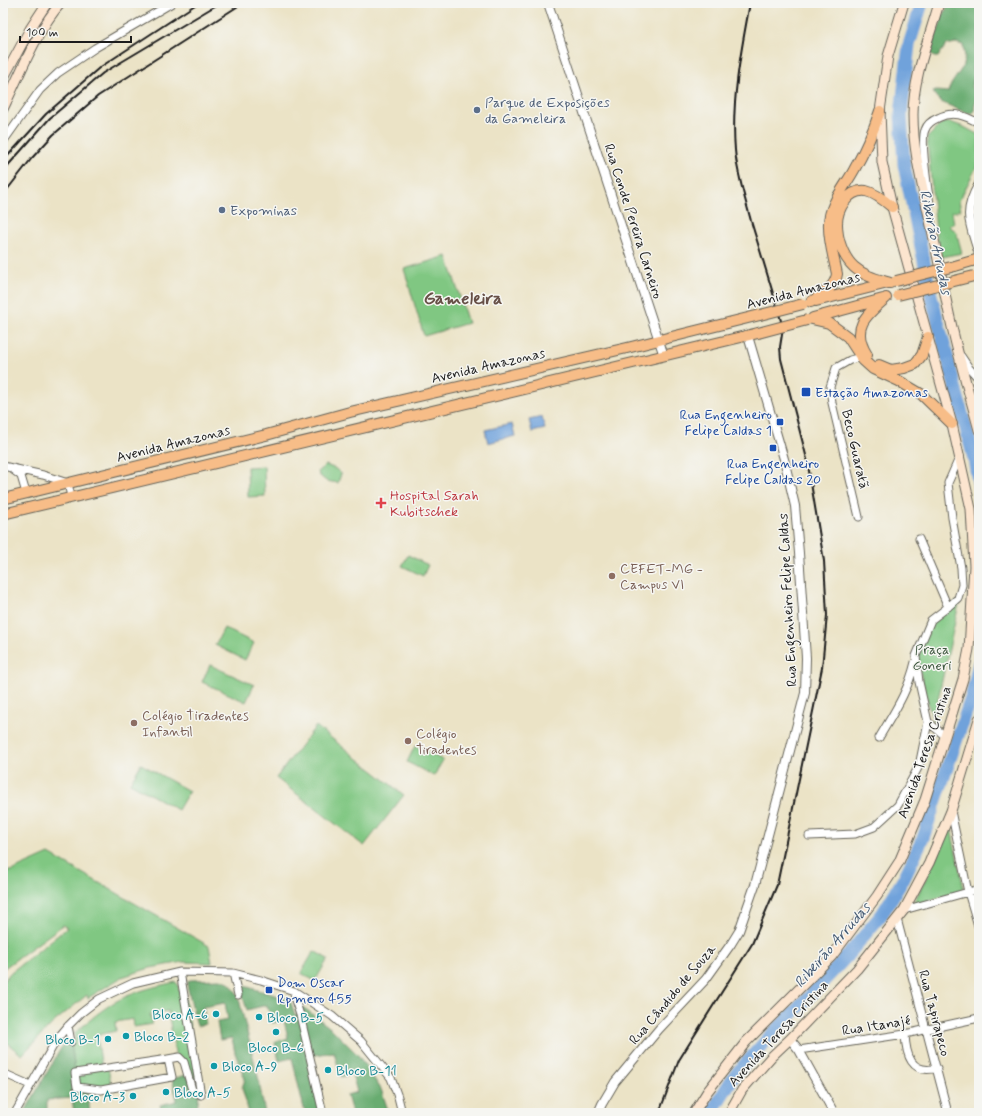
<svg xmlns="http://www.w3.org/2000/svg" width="982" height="1116" viewBox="0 0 982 1116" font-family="Mynerve,sans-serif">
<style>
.green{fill:#80c782;stroke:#4e724f}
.forest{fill:#68ac70;stroke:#426446}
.water{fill:#70a2db;stroke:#465f7c}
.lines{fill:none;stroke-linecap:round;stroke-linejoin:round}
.river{stroke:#70a2db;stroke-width:13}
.minor-casing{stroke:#646258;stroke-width:9}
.tertiary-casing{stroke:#646258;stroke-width:10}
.secondary-casing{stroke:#646258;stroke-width:11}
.primary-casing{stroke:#646258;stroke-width:12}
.minor{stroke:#fff;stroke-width:7}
.tertiary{stroke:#fff;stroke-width:8}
.secondary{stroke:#fce5cf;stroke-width:9}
.primary{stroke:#f7bd88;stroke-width:10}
.rail{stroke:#1c1c1c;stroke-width:2}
.primary-bridge-casing{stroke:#646258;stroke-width:12;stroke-linecap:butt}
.primary-bridge{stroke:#f7bd88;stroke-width:10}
.service-dot{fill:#5c6f8a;stroke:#f6f6f2;stroke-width:1.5}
.transit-dot{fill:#1a4fb4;stroke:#f6f6f2;stroke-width:1.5}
.health-dot{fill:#e0444e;stroke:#f6f6f2;stroke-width:1.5}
.education-dot{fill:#8d6e63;stroke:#f6f6f2;stroke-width:1.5}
.culture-dot{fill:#0f9aa8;stroke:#f6f6f2;stroke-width:1.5}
.labels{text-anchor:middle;stroke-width:3;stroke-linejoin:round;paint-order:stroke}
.service-label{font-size:14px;fill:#4e5e75;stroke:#f6f6f2;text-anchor:start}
.street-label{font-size:14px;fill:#1c1c1c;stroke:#f6f6f2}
.transit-label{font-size:14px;fill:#164399;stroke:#f6f6f2;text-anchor:start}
.health-label{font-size:14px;fill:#be3a42;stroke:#f6f6f2;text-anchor:start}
.education-label{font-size:14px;fill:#785e54;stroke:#f6f6f2;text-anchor:start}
.park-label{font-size:14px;fill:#3f5840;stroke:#f6f6f2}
.culture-label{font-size:14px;fill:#0d838f;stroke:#f6f6f2;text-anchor:start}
.water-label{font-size:15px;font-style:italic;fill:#425872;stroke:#f6f6f2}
.district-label{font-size:18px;font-weight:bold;fill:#675047;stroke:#f6f6f2}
</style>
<rect width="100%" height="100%" fill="#f6f6f2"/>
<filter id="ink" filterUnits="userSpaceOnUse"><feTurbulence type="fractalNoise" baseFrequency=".025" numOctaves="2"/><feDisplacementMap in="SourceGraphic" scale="8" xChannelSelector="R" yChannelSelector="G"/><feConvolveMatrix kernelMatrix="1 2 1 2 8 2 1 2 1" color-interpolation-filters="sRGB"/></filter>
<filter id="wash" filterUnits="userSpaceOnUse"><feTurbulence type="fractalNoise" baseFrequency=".012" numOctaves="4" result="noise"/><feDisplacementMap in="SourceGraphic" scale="16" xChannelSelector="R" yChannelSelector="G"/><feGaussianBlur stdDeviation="0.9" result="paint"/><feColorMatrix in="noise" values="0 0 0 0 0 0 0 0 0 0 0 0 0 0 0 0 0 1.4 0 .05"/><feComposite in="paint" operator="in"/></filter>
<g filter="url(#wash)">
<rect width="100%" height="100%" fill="#ebe3c6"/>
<path class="green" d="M950,122l14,5 15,8v27l-20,39 2,9 -9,2 2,12 -5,1 1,2 6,4 6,22 -21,4 -5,-26 -9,-93 15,-15z
M447,256l21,67 -44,13 -20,-67z
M326,465l10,4 5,5 -3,9 -12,-2 -7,-6 -1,-4z
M264,466l1,30 -17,1 -1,-30z
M408,555l20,10 -5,11 -21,-10z
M960,599l-27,123 -17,-66 15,-36z
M224,628l30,15 -9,17 -30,-15z
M210,665l44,20 -8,17 -44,-20z
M316,726l88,69 -40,51 -88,-68z
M415,746l28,14 -9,16 -27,-14z
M141,764l48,27 -11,19 -48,-27z
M950,824l13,61v4l-3,3 -48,13c15,-27 27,-53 38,-81z
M49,854l160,92 3,17 -28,-1 -34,6 -28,9 -34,21 -1,-3 -34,28 -31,32 -19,-15v-58l7,-9 57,-45 -4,-3 -60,44v-99l8,1z
M314,951l14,8 -13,22 -14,-8z
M176,982l2,3 1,6h5l17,104 -9,-4 -8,-29 -8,-4 -8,-47 -18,3 2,10 -18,3 -1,-8 -18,3 1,9 -19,4 5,33h6l4,20 -35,-1 -6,-45 4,-2v-7c9,-8 19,-17 29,-24 20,-15 47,-22 72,-27z"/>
<path class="forest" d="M947,3h32v56l-7,9 1,4 2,2 -4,13 3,4h5v7l-4,5 -1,9 -5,2 -28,-12 -4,-4 -4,-6 3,-1 12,1 2,-6 12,-18 3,-11 -2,-12 -7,-2 -10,2 -8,12h-4l-3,-3 1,-8 9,-24 1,-7 5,-7z
M220,979c9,1 13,8 18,16l20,82 7,36h-16l-7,-25 3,-9 -10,-26 -3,-15 -12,2 -3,-18 11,-2 -3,-17 -22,4 3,17 -9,2 -10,-41 1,-4 2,-1z
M241,985l47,14 3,4 4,12 8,-1 -2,-6 2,-1 30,23 25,25 23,34 8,24h-25l-1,-2 -11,2 -5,-18 10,-3 -5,-18 -11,3 -7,-25 -25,4 14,57h-18l-13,-55 -13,3 -4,-19 13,-4 -4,-17 -12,2 -5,-18 -20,5 -5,-16z
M68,1040l3,2 6,45 10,1 3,25h-16l-2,-15 -25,2v10l-10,2v1h-13l37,-65z
M186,1075l13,20 -2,13 1,5h-36l-2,-8 17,-4 -5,-22z"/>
<path class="water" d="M542,417l3,12 -13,3 -3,-12z
M512,424l3,12 -27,7 -3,-13z"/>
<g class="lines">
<path class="river" d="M922,3l-13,42 -8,69 3,51 27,130 43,164 5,27
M711,1113l23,-37 37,-41 35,-35 42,-45 34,-41 21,-34 20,-42 49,-143 7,-32"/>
</g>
</g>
<g filter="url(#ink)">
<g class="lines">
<g class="minor-casing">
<path id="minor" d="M3,142l37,-52 18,-17 37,-25 77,-45
M930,204c-2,-14 -10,-64 -5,-74 2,-6 8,-10 13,-12 15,-8 27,-2 41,5
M961,356l8,12 10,11
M3,466l40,9 25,8 3,14
M13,470l8,6 5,17
M859,517l-27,-114 -2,-16 6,-19 14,-8 11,-3
M919,539l29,68
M928,722l17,14
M879,738c15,-26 29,-46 36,-76
M951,811l17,81 11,37
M809,836l46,-2 19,-7 24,-22 21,-39 9,-44 -9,-40 -3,-26 15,-36 17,-13 10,-9 4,-13 -1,-17 -9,-50 -4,-35 12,-27
M904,910l75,-21
M897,919l51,194
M233,973l5,22
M294,991l1,9 5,15 23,98
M68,1026l3,16
M905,1034c1,21 6,41 32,34
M799,1050l106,-16 74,-16
M168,1059l4,18 -71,13 -24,-3 -2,-14 93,-14 11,-2 5,5 8,28 9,5 -21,-123
M3,1073l27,12
M15,1113l42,-74 11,-13 13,-13 18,-14 34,-16 47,-11 53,1 28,7 33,11 38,25 29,25 30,37 7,19 4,16"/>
</g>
<g class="tertiary-casing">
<path id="tertiary" d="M548,3l116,353
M979,184c-17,29 -9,40 0,70
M790,1039l9,11 35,63
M598,1113l4,-9 13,-22 44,-53 47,-50 25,-35 8,-13 16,-46 50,-192 1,-35 -7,-105 -4,-47 -11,-47 -36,-123"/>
</g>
<g class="secondary-casing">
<path id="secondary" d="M939,3c-10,36 -26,74 -26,112 0,41 12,80 20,120 6,28 11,56 17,83 8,38 19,75 29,112
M3,79l27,-50 17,-26
M3,109c16,-32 34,-80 58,-106
M694,1113l13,-21 39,-50 86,-86 45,-60 22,-34 26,-62 38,-121 6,-30 5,-83 -3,-57 -19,-85 -60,-217 -10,-45 -2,-51 4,-27 4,-28 16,-53
M729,1113l13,-23 29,-33 19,-18 67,-70 47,-59 25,-47 22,-52 28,-92"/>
</g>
<g class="primary-casing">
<path id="primary" d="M955,266l24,-7
M890,283c-13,-4 -26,-7 -36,-16 -11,-10 -17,-28 -17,-43 0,-15 11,-35 29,-33 9,2 19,10 26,16
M816,301l72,-18
M811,302c11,-8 24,-14 26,-28 -3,-16 -9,-35 -8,-51 0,-18 17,-38 25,-53 11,-19 19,-38 26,-59
M813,318l70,-19
M812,319l17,4 19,14 15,23 10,9 26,12 22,13 31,30
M867,355c-17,-27 -1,-40 19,-57
M879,365l12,5 13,-2 11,-4 7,-9 6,-18
M3,499l263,-64 84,-23 277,-64 133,-33
M3,514l755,-181"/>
</g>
<use href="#minor" class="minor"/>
<use href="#tertiary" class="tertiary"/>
<use href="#secondary" class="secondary"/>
<use href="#primary" class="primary"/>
<path class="rail" d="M3,161l43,-47 53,-46 99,-65
M3,171l47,-53 53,-45 117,-70
M3,195l29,-37 21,-23 45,-39 145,-93
M659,1113l20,-53 73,-116 25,-59 45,-217 5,-53 -3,-54 -17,-102 -26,-100 -1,-12 3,-19c-10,-36 -21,-71 -32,-107 -6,-23 -14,-47 -16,-71 -4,-49 6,-99 15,-147"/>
<g class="primary-bridge-casing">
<path id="primary-bridge" d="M896,281l59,-15
M898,295l76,-19
M760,315l43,-11
M758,333l49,-13"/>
</g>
<use href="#primary-bridge" class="primary-bridge"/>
</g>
</g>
<g class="service-dot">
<circle cx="477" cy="110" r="4"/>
<circle cx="222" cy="210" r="4"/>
</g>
<g class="transit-dot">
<rect x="801" y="387" width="10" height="10" rx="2"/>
<rect x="776" y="418" width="8" height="8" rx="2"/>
<rect x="769" y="444" width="8" height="8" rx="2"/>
<rect x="265" y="986" width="8" height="8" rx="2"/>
</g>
<path class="health-dot" d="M379 497h4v4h4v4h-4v4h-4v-4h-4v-4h4z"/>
<g class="education-dot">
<circle cx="612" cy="576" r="4"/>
<circle cx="134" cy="723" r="4"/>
<circle cx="408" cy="741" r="4"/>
</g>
<g class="culture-dot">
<circle cx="216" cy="1014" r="4"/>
<circle cx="259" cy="1017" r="4"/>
<circle cx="276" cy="1032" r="4"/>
<circle cx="126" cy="1036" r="4"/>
<circle cx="108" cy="1039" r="4"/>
<circle cx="214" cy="1066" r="4"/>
<circle cx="328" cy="1070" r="4"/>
<circle cx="166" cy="1092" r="4"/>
<circle cx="133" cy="1096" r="4"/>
</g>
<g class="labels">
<g class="service-label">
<text x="485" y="107">Parque de Exposições<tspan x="485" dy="16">da Gameleira</tspan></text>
<text x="230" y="215">Expominas</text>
</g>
<g class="street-label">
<text transform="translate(634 221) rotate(72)" y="5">Rua Conde Pereira Carneiro</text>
<text transform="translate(803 290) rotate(-14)" y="5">Avenida Amazonas</text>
<text transform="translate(488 365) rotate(-13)" y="5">Avenida Amazonas</text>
<text transform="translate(173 443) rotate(-14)" y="5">Avenida Amazonas</text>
<text transform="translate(856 449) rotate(77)" y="5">Beco Guaratã</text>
<text transform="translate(787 600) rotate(-93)" y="5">Rua Engenheiro Felipe Caldas</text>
<text transform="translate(924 752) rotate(-71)" y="5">Avenida Teresa Cristina</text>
<text transform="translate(672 994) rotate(-50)" y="5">Rua Cândido de Souza</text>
<text transform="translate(935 1013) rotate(75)" y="5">Rua Tapirapeco</text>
<text transform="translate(876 1025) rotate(-9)" y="5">Rua Itanajé</text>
<text transform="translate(778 1033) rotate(-47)" y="5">Avenida Teresa Cristina</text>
</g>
<g class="transit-label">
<text x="815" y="397">Estação Amazonas</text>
<text x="772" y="419" text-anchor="end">Rua Engenheiro<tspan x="772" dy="16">Felipe Caldas 1</tspan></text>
<text x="773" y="468" text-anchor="middle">Rua Engenheiro<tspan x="773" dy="16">Felipe Caldas 20</tspan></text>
<text x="277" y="987">Dom Oscar<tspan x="277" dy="16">Rpmero 455</tspan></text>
</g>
<g class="health-label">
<text x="390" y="500">Hospital Sarah<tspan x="390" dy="16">Kubitschek</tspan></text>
</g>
<g class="education-label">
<text x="620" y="573">CEFET-MG -<tspan x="620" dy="16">Campus VI</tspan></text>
<text x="142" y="720">Colégio Tiradentes<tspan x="142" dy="16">Infantil</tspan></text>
<text x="416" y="738">Colégio<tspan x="416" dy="16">Tiradentes</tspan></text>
</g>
<g class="park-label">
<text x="932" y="654">Praça<tspan x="932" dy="16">Goneri</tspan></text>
</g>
<g class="culture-label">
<text x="208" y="1019" text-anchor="end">Bloco A-6</text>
<text x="267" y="1022">Bloco B-5</text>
<text x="134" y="1041">Bloco B-2</text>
<text x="100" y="1044" text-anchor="end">Bloco B-1</text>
<text x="276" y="1052" text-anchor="middle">Bloco B-6</text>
<text x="222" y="1071">Bloco A-9</text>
<text x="336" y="1075">Bloco B-11</text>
<text x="174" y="1097">Bloco A-5</text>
<text x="125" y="1101" text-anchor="end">Bloco A-3</text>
</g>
<g class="water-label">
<text transform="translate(936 242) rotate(78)" y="5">Ribeirão Arrudas</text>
<text transform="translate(832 945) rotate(-49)" y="5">Ribeirão Arrudas</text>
</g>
<g class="district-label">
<text x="463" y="304">Gameleira</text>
</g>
</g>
<rect width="982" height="1116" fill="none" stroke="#f6f6f2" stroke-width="16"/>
<path d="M20 36v6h111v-6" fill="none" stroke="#1c1c1c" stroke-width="2"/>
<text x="26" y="36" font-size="12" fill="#1c1c1c" stroke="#f6f6f2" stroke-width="3" paint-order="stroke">100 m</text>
</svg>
